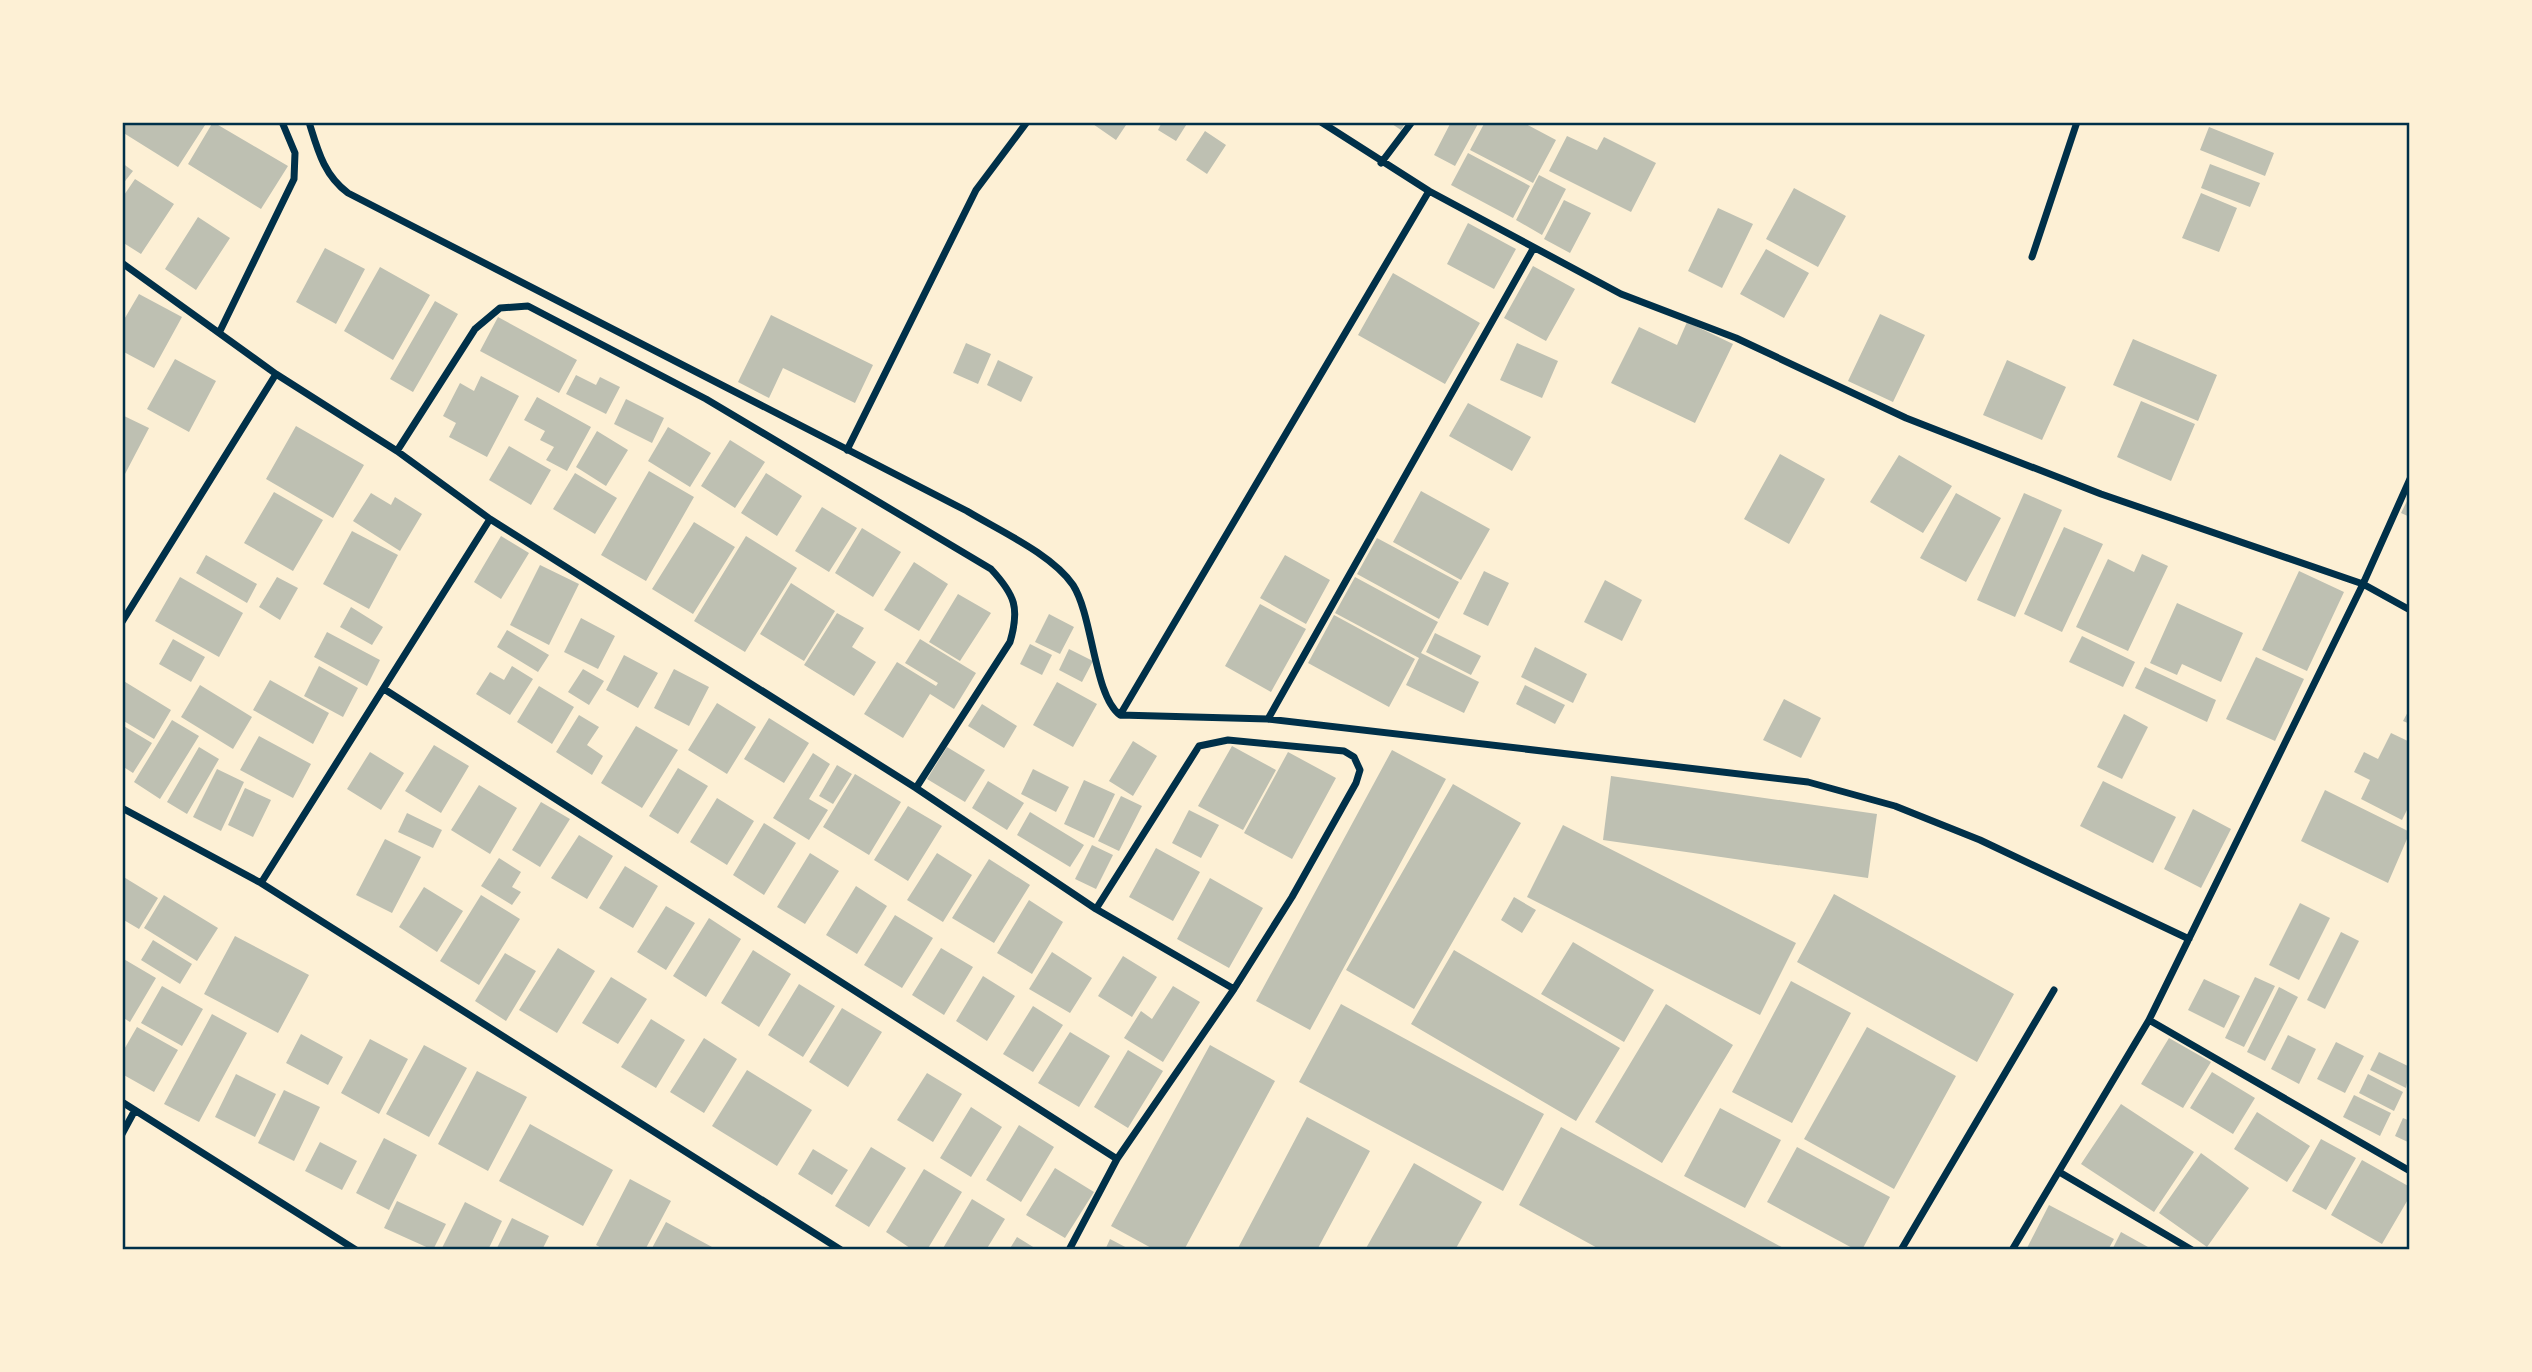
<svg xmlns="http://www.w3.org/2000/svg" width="2532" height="1372" viewBox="0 0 2532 1372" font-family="'Fira Sans Condensed',sans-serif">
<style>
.building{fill:#bec0b2}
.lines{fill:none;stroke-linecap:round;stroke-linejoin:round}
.minor{stroke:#003049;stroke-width:7}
.neatline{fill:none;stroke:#003049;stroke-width:2.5}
</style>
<rect width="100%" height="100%" fill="#fdf0d5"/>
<path class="building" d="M122,122h85l-29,45 -56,-35z
M213,122l75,44 -27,43 -73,-45z
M1090,122h38l-12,18z
M1162,122h26l-12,19 -18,-11z
M1389,122h17l-5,8z
M1451,122h28l-24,44 -21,-11z
M1485,122h37l34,18 -23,43 -63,-33z
M2209,127l65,26 -9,23 -65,-26z
M1205,131l21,14 -19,29 -21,-14z
M1567,136l30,14 7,-13 52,26 -25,49 -82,-41z
M1468,153l62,33 -17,32 -62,-33z
M122,163l11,8 -11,14z
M2210,164l50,19 -10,24 -49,-19z
M1539,175l27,14 -24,46 -26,-15z
M135,179l39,25 -33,50 -19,-12v-44z
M1794,188l52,28 -28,51 -52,-28z
M2201,193l36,15 -18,44 -37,-14z
M1564,200l27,13 -21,40 -26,-14z
M1718,208l35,16 -31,64 -34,-17z
M198,217l32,21 -34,52 -31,-21z
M1468,223l48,26 -22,40 -47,-25z
M325,248l40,21 -29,55 -40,-22z
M1766,249l43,24 -25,45 -44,-24z
M1533,266l42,23 -29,52 -42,-23z
M380,267l50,28 -37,65 -49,-29z
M1393,273l87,50 -35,61 -87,-49z
M139,294l43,23 -28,51 -32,-17v-28z
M435,301l23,13 -45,78 -23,-13z
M1880,314l45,21 -32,67 -45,-21z
M771,315l102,50 -18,38 -72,-35 -14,30 -31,-16z
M498,317l79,43 -18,33 -79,-42z
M1687,322l46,22 -38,79 -84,-40 28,-56 38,18z
M2133,339l84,36 -19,46 -85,-36z
M966,343l25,11 -13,30 -25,-11z
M1517,343l41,18 -16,37 -42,-18z
M175,359l41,22 -27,51 -42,-23z
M998,360l35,17 -12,25 -34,-17z
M2007,360l59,27 -24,53 -59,-25z
M576,375l20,10 4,-8 20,10 -14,27 -40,-20z
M481,376l38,20 -32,61 -38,-20 7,-14 -13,-7 17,-33 14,8z
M537,397l54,30 -24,44 -21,-11 8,-13 -14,-7 5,-9 -21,-11z
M626,399l38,19 -12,25 -38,-19z
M2141,401l54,23 -24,57 -54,-24z
M1468,403l63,34 -19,34 -63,-35z
M122,415l27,13 -24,46 -3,-1z
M296,426l68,39 -31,53 -67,-39z
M668,427l43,26 -21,34 -42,-26z
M597,431l31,19 -22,36 -30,-19z
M730,440l35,22 -30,46 -34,-22z
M509,446l42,24 -20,35 -42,-25z
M1780,454l45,25 -36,65 -45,-25z
M1899,455l53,31 -29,47 -53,-31z
M649,471l45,26 -48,84 -45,-26z
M575,473l42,25 -22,36 -42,-25z
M766,473l36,23 -25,40 -36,-23z
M1421,491l69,38 -29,51 -68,-38z
M274,492l49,28 -30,51 -49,-28z
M371,493l20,12 4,-8 27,17 -22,37 -47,-30z
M1956,493l45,25 -35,64 -46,-24z
M2024,493l38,17 -47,107 -38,-17z
M2410,495v22l-9,-4z
M822,507l35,21 -28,44 -34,-21z
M694,522l41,25 -42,67 -41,-25z
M2064,527l39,17 -41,88 -38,-18z
M862,528l39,24 -28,45 -38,-24z
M352,531l46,24 -29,54 -46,-25z
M501,536l28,17 -28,46 -27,-17z
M746,536l51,32 -52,84 -51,-31z
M1377,538l82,44 -20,37 -82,-45z
M2142,554l26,12 -40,85 -52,-24 32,-68 26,13z
M206,555l51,29 -10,19 -51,-30z
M1285,555l45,25 -24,44 -46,-26z
M914,562l34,22 -29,47 -35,-21z
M540,565l39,19 -30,61 -39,-20z
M1484,571l25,12 -21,43 -25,-12z
M2299,571l45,21 -37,79 -45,-21z
M180,577l63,36 -24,44 -64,-36z
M277,577l21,11 -18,32 -21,-13z
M1355,577l83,45 -17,31 58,29 -15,31 -58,-28 13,-27 -84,-45z
M1605,580l37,20 -20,41 -38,-19z
M791,583l44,28 -31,50 -44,-27z
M958,594l33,19 -31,48 -31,-19z
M2177,603l66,30 -22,49 -39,-18 -5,11 -27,-12z
M1260,604l46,25 -35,63 -46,-26z
M351,607l32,20 -11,18 -32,-18z
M837,613l27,15 -12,19 24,15 -22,34 -50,-31z
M1049,614l25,13 -14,27 -25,-12z
M1334,615l81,44 -26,48 -81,-44z
M581,618l34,18 -17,33 -34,-17z
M507,630l42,25 -11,17 -41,-25z
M327,632l53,28 -13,26 -53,-29z
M1435,633l46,23 -10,19 -45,-23z
M2082,636l53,26 -12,25 -54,-25z
M173,639l32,18 -14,25 -32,-18z
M920,639l56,34 -22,36 -24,-15 -27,44 -39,-24 33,-52 39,24 2,-3 -33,-20z
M1030,644l22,11 -10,20 -22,-11z
M1535,647l52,27 -14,29 -52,-26z
M1069,649l24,12 -11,21 -23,-12z
M624,655l34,18 -20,35 -32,-18z
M2256,657l48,22 -29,62 -49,-22z
M319,666l39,22 -15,29 -39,-21z
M512,666l21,13 -23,36 -34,-21 14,-22 14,8z
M2145,667l71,33 -9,22 -72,-34z
M583,669l21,12 -15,24 -21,-13z
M674,669l35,18 -20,39 -35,-18z
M122,680l49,30 -17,29 -32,-19z
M270,680l59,33 -16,31 -60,-34z
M1057,682l40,22 -24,43 -40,-22z
M200,685l52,32 -19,32 -52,-32z
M1525,685l40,20 -10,19 -39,-20z
M539,686l35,21 -22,37 -35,-22z
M1784,699l37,19 -20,40 -38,-18z
M717,703l39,24 -29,47 -39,-24z
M982,704l35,22 -13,22 -36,-22z
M2410,708v16l-7,-3z
M2124,714l24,13 -26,52 -25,-12z
M579,715l20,12 -12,18 16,11 -11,19 -36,-23z
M769,718l40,25 -25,40 -40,-24z
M172,720l27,16 -39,63 -26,-17z
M122,725l30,18 -19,30 -11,-7z
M636,726l42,24 -36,58 -41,-25z
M2391,733l19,9v62l-8,16 -41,-21 9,-19 -16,-8 10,-20 14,7z
M259,736l52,28 -18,34 -53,-28z
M1133,741l24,15 -24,40 -24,-15z
M434,745l35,21 -28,47 -36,-22z
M1232,746l44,24 -33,60 -45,-24z
M199,747l20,12 -32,55 -20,-12z
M947,747l38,23 -20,32 -38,-23z
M1392,750l54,29 -136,251 -54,-29z
M370,752l34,21 -23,37 -34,-21z
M1288,752l48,26 -44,81 -48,-26z
M813,753l17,11 -21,35 19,11 -19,30 -36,-22z
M837,765l15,9 -19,30 -14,-8z
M678,768l30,18 -30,48 -29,-18z
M217,769l27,13 -23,49 -28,-14z
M1033,769l36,18 -13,25 -35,-18z
M855,774l46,28 -32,53 -46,-28z
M1611,776l266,38 -9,64 -265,-38z
M1084,780l31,14 -21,44 -30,-14z
M988,781l36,22 -17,27 -35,-22z
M2103,781l73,36 -23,46 -73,-37z
M1453,784l68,39 -107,186 -68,-39z
M479,785l38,23 -27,46 -39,-24z
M245,788l26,12 -18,37 -25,-12z
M2325,790l85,42 -22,51 -87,-42z
M1121,796l21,10 -23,45 -21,-10z
M717,798l37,23 -27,44 -37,-23z
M541,802l29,17 -30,48 -28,-17z
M908,806l34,20 -34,55 -34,-21z
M2193,809l38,20 -30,59 -37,-19z
M1189,810l30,15 -18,33 -29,-15z
M1030,812l54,33 -14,22 -53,-32z
M407,813l35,17 -9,18 -35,-16z
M764,823l32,20 -32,52 -31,-20z
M1563,825l233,118 -36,72 -233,-118z
M579,835l34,21 -26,43 -36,-21z
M385,839l36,18 -29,56 -36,-18z
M1092,845l21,10 -17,34 -21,-10z
M1156,848l44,24 -27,49 -44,-24z
M810,853l29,18 -34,53 -28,-17z
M937,853l35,22 -29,47 -36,-22z
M499,858l22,14 -9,15 9,5 -9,13 -31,-19z
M989,859l41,26 -36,58 -42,-25z
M625,866l33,20 -25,42 -34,-20z
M122,876l36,22 -19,31 -17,-10z
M1210,878l53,30 -34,60 -52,-29z
M856,886l31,20 -30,48 -31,-19z
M424,887l39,24 -26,41 -38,-25z
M1834,894l180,100 -37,68 -180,-100z
M164,895l54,33 -21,33 -53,-33z
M481,895l39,24 -41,66 -39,-24z
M1514,897l22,13 -14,23 -21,-13z
M1029,900l34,22 -31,52 -35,-21z
M2300,903l30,15 -31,62 -30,-15z
M666,906l29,17 -29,47 -29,-18z
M895,915l38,23 -31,50 -38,-23z
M709,918l32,21 -35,58 -33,-21z
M2341,932l18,9 -34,68 -18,-9z
M235,936l74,39 -31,58 -74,-39z
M153,940l39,24 -12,20 -39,-24z
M1573,942l81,48 -30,52 -83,-48z
M558,948l37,23 -38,62 -38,-23z
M941,948l32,19 -29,48 -32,-20z
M753,950l38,24 -32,53 -38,-24z
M1454,950l166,98 -44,73 -165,-97z
M1052,952l40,26 -22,35 -41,-24z
M505,953l31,18 -30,50 -31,-20z
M1123,956l34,21 -25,40 -34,-21z
M122,958l34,20 -26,44 -8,-5z
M983,976l32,20 -28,45 -31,-20z
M611,977l36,22 -29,45 -36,-21z
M2255,977l20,9 -31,61 -19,-9z
M2204,979l36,17 -16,32 -36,-18z
M1791,981l60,32 -59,110 -60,-31z
M799,984l36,22 -32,51 -35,-22z
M162,986l41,23 -21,37 -41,-23z
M1173,986l27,16 -37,60 -39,-24 17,-27 11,8z
M2279,987l19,10 -33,64 -18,-9z
M1341,1004l203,110 -41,77 -204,-109z
M1666,1004l67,41 -71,118 -67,-41z
M1033,1006l30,19 -30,47 -30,-18z
M842,1008l40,24 -34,55 -39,-25z
M212,1014l35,19 -48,89 -35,-18z
M651,1019l34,21 -29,48 -35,-21z
M137,1027l41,23 -24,42 -32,-18v-21z
M1867,1027l89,49 -62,113 -90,-50z
M1070,1032l40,24 -31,51 -41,-24z
M301,1034l42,23 -15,28 -42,-22z
M2288,1035l28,14 -17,35 -28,-15z
M704,1038l33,21 -33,54 -34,-21z
M2169,1038l42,24 -28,46 -42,-24z
M370,1039l38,20 -29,55 -38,-21z
M2336,1042l28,14 -19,37 -28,-14z
M424,1045l43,23 -38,69 -43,-23z
M1210,1045l65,36 -91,169h-29l-44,-24z
M1128,1050l35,21 -35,57 -34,-21z
M2379,1052l31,15 -4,21 -36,-18z
M747,1070l65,40 -35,56 -65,-40z
M477,1071l50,26 -39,74 -50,-27z
M2212,1072l43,26 -22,36 -43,-26z
M927,1073l35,21 -29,48 -36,-22z
M236,1074l40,20 -21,43 -40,-20z
M2368,1074l35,18 -9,19 -35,-18z
M284,1090l36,17 -26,54 -36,-18z
M2354,1095l37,18 -11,23 -37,-19z
M2121,1104l73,48 -40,60 -73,-48z
M971,1107l31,20 -31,50 -31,-19z
M1720,1108l61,32 -36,68 -61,-32z
M2257,1112l53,34 -23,36 -53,-33z
M1307,1117l63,34 -53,99h-80z
M2403,1118l7,3v22l-15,-7z
M530,1124l83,46 -30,56 -84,-45z
M1019,1125l35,22 -33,55 -35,-22z
M1561,1127l226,123h-186l-82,-45z
M384,1138l33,17 -28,55 -33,-17z
M2321,1139l35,19 -30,52 -34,-19z
M320,1142l37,19 -15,29 -37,-19z
M871,1147l35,21 -37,59 -34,-21z
M1797,1147l93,50 -28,53h-6l-89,-48z
M813,1149l35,21 -16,25 -34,-21z
M2201,1153l48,35 -42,59 -48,-34z
M2362,1160l48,27v9l-28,48 -51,-29z
M1414,1163l68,39 -27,48h-90z
M1055,1168l39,24 -29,46 -39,-23z
M924,1169l38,23 -35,58h-14l-27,-18z
M630,1179l41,22 -26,49h-40l-9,-5z
M972,1199l33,20 -19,31h-44z
M397,1201l49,23 -13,26 -49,-22z
M465,1202l37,19 -14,29h-47z
M2049,1205l65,34 -6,11h-82z
M512,1218l37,18 -7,14h-46z
M666,1222l46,25 -1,3h-60z
M2121,1232l27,15 -1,3h-35z
M1017,1237l21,13h-29z
M1110,1239l21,11h-26z"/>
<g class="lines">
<path class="minor" d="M309,122c9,29 15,53 39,71l619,318c31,19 85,43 106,74 20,31 21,111 47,130l148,4 540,63 87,24 85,34 209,99
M1321,122l108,69 192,103 115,44 170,80 195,76 262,90 47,26
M1381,163l31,-41
M2032,257l45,-135
M122,263l154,111 121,77 93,68 426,269 180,121 138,80 -117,170 -48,91
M220,331l74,-152 1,-26 -13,-31
M847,450l129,-260 51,-68
M397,451l78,-122 25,-21 28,-2 178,93 285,170c24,26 29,39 19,73l-94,146
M122,622l154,-248
M384,689l733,470
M1120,715l309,-524
M1268,719l265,-470
M122,808l139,75 580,367
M261,883l229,-364
M1096,909l103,-163 29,-6 116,11 10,6 6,13 -4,13 -64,114 -58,92
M2149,1020l261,151
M122,1102l234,148
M122,1134l13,-24
M2061,1173l131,77
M1901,1250l153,-260
M2012,1250l137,-230 214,-436 47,-105"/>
</g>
<rect width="2532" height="1372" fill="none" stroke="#fdf0d5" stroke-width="248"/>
<rect x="124" y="124" width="2284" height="1124" class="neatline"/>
</svg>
